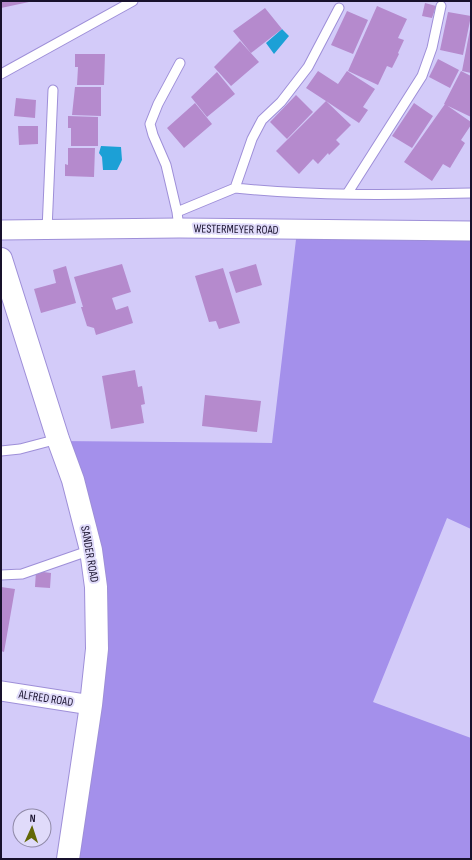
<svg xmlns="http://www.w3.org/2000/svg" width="472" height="860" viewBox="0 0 472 860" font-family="'Sofia Sans Condensed',sans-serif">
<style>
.green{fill:#a490eb}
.water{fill:#1ca0d6}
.building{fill:#b58acd}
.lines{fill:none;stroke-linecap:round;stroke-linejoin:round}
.lane-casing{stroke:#9e8fd8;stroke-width:11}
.street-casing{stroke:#9e8fd8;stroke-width:21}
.secondary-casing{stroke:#9e8fd8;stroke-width:24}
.lane{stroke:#fff;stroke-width:9}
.street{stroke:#fff;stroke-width:19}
.secondary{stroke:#fff;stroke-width:22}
.labels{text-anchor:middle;stroke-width:4;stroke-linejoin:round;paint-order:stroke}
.street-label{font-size:12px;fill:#18112c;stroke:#e0dbfa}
</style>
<rect width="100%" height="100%" fill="#d3cbf9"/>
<path class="green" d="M297,231l174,1v297l-24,-11 -74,184 98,36v121h-405l28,-271 -36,-147 214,2z"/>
<path class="water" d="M282,29l7,7 -15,18 -8,-11z
M101,146l20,1 1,13 -5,10h-14l-1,-13 -3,-4z"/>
<path class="building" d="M1,1h28v1l-28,6z
M425,3l11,3 -4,12 -10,-2z
M377,6l30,13 -9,19 6,2 -6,13 1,1 -7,14 -5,-2 -9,19 -30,-14z
M265,8l17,21 -31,24 -18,-22z
M347,11l21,9 -15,34 -22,-9z
M448,12l23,4 -8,39 -23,-5z
M471,24v49l-9,-2z
M240,41l19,21 -28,24 -17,-19z
M75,54h30l-1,31h-27l1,-18h-3z
M438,59l21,11 -9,18 -21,-11z
M318,71l20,13 9,-13 28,18 -12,18 5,3 -9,13 -33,-22 6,-9 -6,9 -20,-13z
M461,71l10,5v41l-27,-13z
M217,72l18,22 -28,23 -16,-20z
M75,87h26v29l-29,-1z
M296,95l17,17 -26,27 -17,-17z
M16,98l20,2 -1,18 -21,-2z
M326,101l25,24 -15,15 4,4 -11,11 -1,-2 -10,11 -5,-5 -14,15 -23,-23z
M195,103l17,21 -28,24 -17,-20z
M414,103l19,13 -21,32 -20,-12z
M445,104l26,18v3l-10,15 4,3 -15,25 -7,-4 -11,17 -28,-19z
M68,116l30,1v29h-27v-18h-3z
M18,126h20v18l-19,1z
M68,148h27l-1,29 -29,-1v-12l3,1z
M122,264l9,28 -19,6 4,12 12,-4 5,17 -37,12 -2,-7 -7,-2 -6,-19h2l-9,-30z
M256,264l6,21 -26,8 -7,-21z
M66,266l10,37 -35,10 -7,-24 22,-6 -3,-13z
M223,268l17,55 -21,6 -3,-8 -7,1 -14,-46z
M135,370l3,17 4,-1 3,18 -4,1 3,18 -33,6 -9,-53z
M205,395l56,6 -4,31 -55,-6z
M36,571l15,2 -1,15 -15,-1z
M1,587l14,2 -11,63 -3,-1z"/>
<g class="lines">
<g class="lane-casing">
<path id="lane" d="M1,74l132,-73
M235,188c79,8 157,7 236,5
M347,194l75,-118 10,-28 9,-42
M177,212l-11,-47 -13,-30 -3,-11 8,-20 22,-41
M179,228l-2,-16 58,-24 17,-49 10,-19 19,-18 27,-35 31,-59
M47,230l6,-140
M1,451l19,-2 38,-10
M1,575l21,-1 69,-24"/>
</g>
<g class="street-casing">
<path id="street" d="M1,230l178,-2 292,3
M1,691l90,14"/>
</g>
<g class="secondary-casing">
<path id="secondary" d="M1,259l57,180 15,41 18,70 5,37 1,62 -6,56 -23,154"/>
</g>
<use href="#lane" class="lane"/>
<use href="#street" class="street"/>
<use href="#secondary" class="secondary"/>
</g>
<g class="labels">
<g class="street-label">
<text transform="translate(236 229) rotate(1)" y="4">WESTERMEYER ROAD</text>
<text transform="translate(90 554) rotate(80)" y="4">SANDER ROAD</text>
<text transform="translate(46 698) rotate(9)" y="4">ALFRED ROAD</text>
</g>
</g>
<rect width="472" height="860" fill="none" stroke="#18112c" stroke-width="4"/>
<g transform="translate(32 828) rotate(3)"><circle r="19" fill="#e0dbfa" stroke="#908aa8"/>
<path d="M0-3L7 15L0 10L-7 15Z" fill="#636806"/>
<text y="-6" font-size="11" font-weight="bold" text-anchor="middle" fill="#18112c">N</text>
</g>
</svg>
